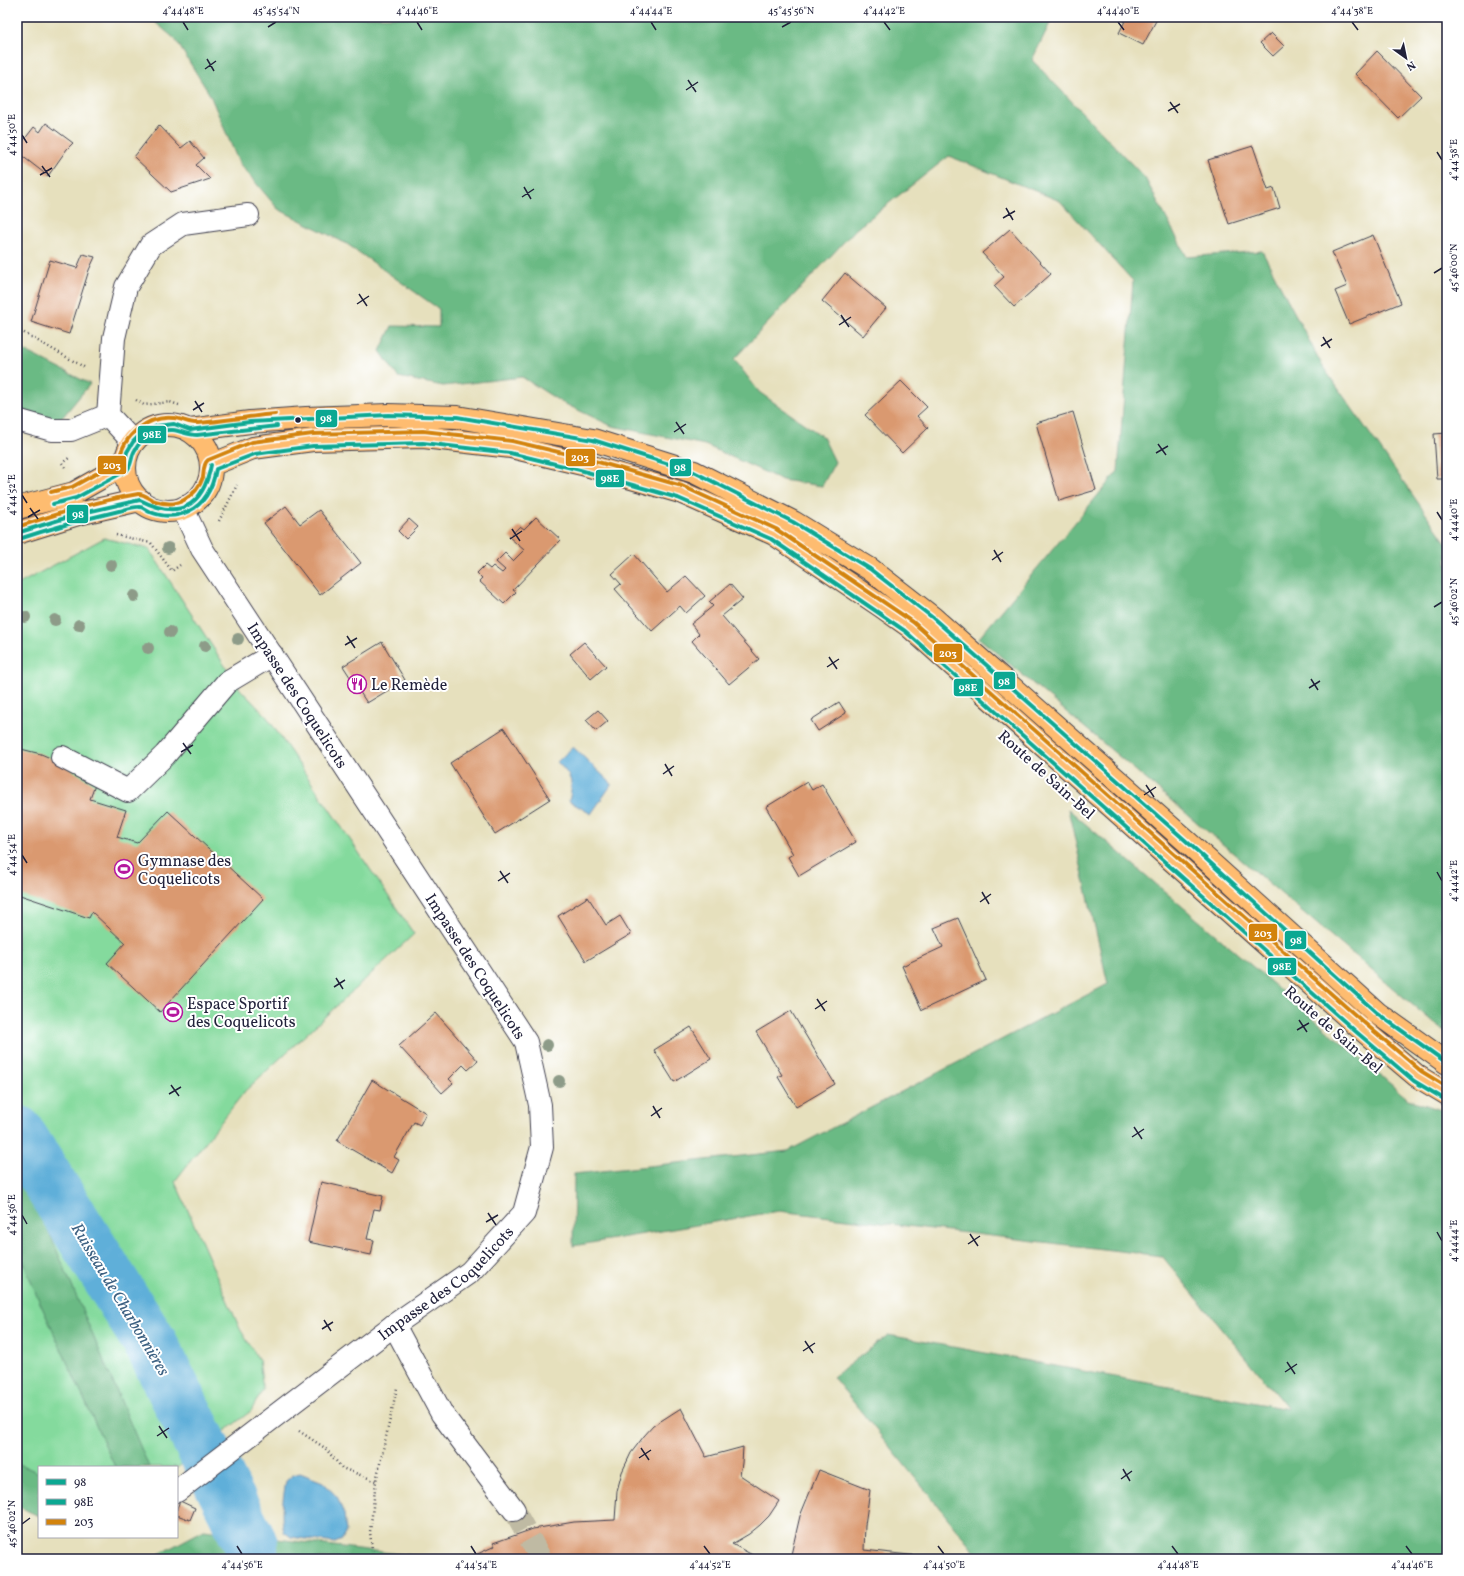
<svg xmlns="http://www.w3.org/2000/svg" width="1464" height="1576" viewBox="0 0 1464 1576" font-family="Vollkorn,serif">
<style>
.green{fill:#84da9d;stroke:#537e6c}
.forest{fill:#6bba84;stroke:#466e60}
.water{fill:#5fafd9;stroke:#40688a}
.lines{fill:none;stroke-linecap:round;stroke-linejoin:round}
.river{stroke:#5fafd9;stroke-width:54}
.building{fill:#da996f}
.minor-tunnel{stroke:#bfbaa3;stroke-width:22;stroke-dasharray:22 11;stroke-linecap:butt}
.minor-casing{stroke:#3f3e4e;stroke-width:24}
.major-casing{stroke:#3f3e4e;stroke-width:24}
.path{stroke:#3f3e4e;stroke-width:2.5;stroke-dasharray:1 3;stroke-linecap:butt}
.minor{stroke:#fff;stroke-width:22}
.major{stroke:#febc70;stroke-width:22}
.bus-1-casing{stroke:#fff;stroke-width:7}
.bus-2-casing{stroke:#fff;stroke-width:7}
.bus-3-casing{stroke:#fff;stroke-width:7}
.bus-1{stroke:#0ba892;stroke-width:4}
.bus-2{stroke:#0ba892;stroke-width:4}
.bus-3{stroke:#d3830c;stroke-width:4}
.tree{fill:#8d9b88}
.ticks{fill:none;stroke:#22223b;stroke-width:1.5}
.bus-dot{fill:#22223b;stroke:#fff;stroke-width:1.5}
.labels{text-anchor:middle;stroke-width:4;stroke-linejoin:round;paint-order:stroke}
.poi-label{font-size:16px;fill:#22223b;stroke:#fff;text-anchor:start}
.street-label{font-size:16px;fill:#22223b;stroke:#fff}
.water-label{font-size:17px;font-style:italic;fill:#3d6182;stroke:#fff}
.line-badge{stroke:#fff;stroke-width:1.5}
.badge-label{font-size:11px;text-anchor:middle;font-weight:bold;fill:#fff}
.neatline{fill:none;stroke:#22223b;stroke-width:1.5}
.ticks-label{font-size:10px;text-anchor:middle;fill:#22223b}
</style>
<rect width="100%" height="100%" fill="#fff"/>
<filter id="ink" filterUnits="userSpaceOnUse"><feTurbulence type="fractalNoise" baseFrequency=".025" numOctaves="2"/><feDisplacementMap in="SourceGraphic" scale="8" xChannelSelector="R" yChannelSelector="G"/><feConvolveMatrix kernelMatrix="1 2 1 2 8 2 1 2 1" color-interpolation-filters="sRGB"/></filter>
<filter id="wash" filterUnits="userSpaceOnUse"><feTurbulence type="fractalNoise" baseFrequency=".012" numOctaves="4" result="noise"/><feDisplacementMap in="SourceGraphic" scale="16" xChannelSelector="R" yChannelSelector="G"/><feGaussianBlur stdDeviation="0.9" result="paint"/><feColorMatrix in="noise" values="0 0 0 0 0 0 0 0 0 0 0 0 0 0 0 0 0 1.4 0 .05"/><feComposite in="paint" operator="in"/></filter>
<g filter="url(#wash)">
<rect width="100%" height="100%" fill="#e6e0bd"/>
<path class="green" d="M104,538l45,11 91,140 27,28 147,217 -169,157 -70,90 65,148 19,31 4,29 -12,22 -74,57v-1h-138v23l-22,-11v-894z"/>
<path class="forest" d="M149,17h904l-21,43 113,118 42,79 75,-6 61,116 124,177v304l-1,2 1,1v183l-468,-396 139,-167 15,-190 -73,-80 -111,-45 -93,73 -122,130 25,33 64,45 12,25 -13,24 -40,-6 -77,-35 -93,-19 -51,-24 -39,-25 -79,9 -45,-9 -18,-26 12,-25 47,1v-18l-92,-65 -69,-35 -39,-46 -29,-68 -35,-56z
M17,347l73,37 -38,46 -35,-10z
M1068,809l340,290 39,13v447h-466l-148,-182 55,-42 400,74 -126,-153 -383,-45 -206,35 1,-72 214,-23 320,-167z
M17,1106l16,11 -7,61 123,289h-34l-79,-173 -19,-48z
M17,1463l22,10v43l-22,-10z
M204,1530l227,28v1h-262l-10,-5z"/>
<path class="water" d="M573,747l39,37 -21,30 -22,-13c5,-20 2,-25 -12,-39z
M300,1473l23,9 14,15 7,17 2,17 -4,9 -7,3 -44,-6 -7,-5c-4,-17 -1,-34 2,-51l7,-6z"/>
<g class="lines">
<path class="river" d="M17,1132l134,212 100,200v15"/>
</g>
<g id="blocks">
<path class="building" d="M1118,17h40l-15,28 -24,-12 6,-12z
M1271,33l13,13 -11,10 -13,-13z
M1377,51l44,45 -23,22 -43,-44z
M46,123l27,20 -6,6 -19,27 -31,-24v-3l17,-22 6,5z
M159,125l22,23 9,-7 14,17 -8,7 14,14 -39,13 -37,-35z
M1253,146l15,44 6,-2 6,20 -51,16 -21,-64z
M1010,229l41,45 -37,33 -20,-21 10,-9 -22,-24z
M1373,235l28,68 -52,21 -14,-33 12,-5 -15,-34z
M83,254l12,3 -6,13 -20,64 -38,-12 19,-62 27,8z
M845,273l41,35 -23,28 -41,-35z
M901,381l26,26 -10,9 11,12 -26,25 -37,-38z
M1073,412l23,78 -37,11 -23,-78z
M1447,433v46h-10l-3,-45z
M286,506l14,18 19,-14 42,53 -41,32 -56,-72z
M536,517l25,23 -48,50 3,2 -12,12 -25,-23 3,-3 -5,-5 8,-8 5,4 3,-3 9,7 3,-3 -9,-8 9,-9 8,8 11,-11 -15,-13 11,-11 4,3z
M409,519l9,8 -12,12 -8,-8z
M634,554l33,38 19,-16 19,20 -19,17 -6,-7 -28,25 -37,-42 6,-5 -9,-10z
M730,584l13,15 -21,17 37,43 -30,25 -37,-43 7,-7 -8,-10 22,-18 -4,-4z
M382,642l23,38 -38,23 -24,-37z
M584,642l22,24 -15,13 -21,-25z
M839,702l7,11 -28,18 -7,-11z
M598,710l10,11 -12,10 -10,-11z
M504,728l46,71 -55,35 -45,-71z
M17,748l24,6 19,8 35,23 -5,14 36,11 -9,27 20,6 31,-32 95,88 -103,113 -53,-49 18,-20 -33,-31 -3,6 -72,-24z
M807,782l5,8 10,-6 34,58 -57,34 -11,-19 5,-3 -27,-47z
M588,897l18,28 14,-9 11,18 -45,27 -28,-45z
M958,918l28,62 -64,30 -20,-44 41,-19 -9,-19z
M791,1011l44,73 -39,23 -18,-30 4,-2 -26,-43z
M436,1013l42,48 -10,9 -5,-5 -14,14 4,4 -11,10 -43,-47z
M691,1027l20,32 -37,23 -20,-32z
M372,1080l54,33 -6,12 -6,-3 -20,35 5,3 -7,13 -55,-32z
M321,1182l62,14 -3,14 -6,-1 -7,30 7,1 -3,15 -63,-13z
M681,1408l25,49 37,-10 -1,16 -2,12 39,26 -10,15 -9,9 -11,9 -17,10 28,15h-285l-2,-3 22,-10 -2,-3 40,-14 41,-7 41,-2 2,-29 5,-19 9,-19 13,-17 9,-10z
M819,1470l51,20 -5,35 -1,25 64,7v2h-138l10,-43z
M180,1501l15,7 -5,12 -13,-5v-7z"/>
</g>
</g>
<g filter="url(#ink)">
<use href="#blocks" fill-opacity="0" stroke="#3f3e4e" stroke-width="1"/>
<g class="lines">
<path class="minor-tunnel" d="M514,1510l27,49"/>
<g class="minor-casing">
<g id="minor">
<path d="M17,420l35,10h19l37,-15"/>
<path d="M133,442l-25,-27 6,-77 12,-51 25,-42 32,-21 65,-9"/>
<path d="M62,757l66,34 37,-36 62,-73 45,-27"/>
<path d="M394,1325l48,89 72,96"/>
<path id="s1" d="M177,1491l217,-166 76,-53 54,-59 18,-66 -2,-42 -14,-63 -324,-493 -15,-32 -2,-10"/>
</g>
</g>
<g class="major-casing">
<path id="major" d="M125 468a43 43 0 1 1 86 0a43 43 0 1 1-86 0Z
M190,430l60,-8 56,-4 82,-3 69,2 136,23 101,32 99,50 77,47 63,49 252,222 192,173 70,50
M211,465l42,-17 60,-8 110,-3 88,10 71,17 98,28 94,42 107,72 28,20 449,400 59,50 30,18
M17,508l57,-15 50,-28
M17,533l61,-19 62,-14"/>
</g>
<path class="path" d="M17,329l67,38
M136,400l8,5 26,-3 9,3
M65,467l-3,-4 7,-5
M219,521l18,-36
M116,535l35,8 21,28 8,-6
M299,1431l26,17 17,20 34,13
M373,1559l-3,-27 6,-51 21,-93"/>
<use href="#minor" class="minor"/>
<use href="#major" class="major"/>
<g class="bus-1-casing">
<path id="bus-1" d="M124,465l3,-13 6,-10 9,-9 15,-7 17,-2 16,6 60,-8 138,-7 69,2 136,23 101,32 99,50 77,47 63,49 252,222 192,173 70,50
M140,500c39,20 63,7 71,-35
M17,533l61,-19 62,-14"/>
</g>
<g class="bus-2-casing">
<path id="bus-2" d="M53,504l23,-6 51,-28c5,-5 4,-14 8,-20 7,-13 23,-21 38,-20 8,1 15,5 24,5l80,-9
M19,539c33,-11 66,-20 100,-28 5,-1 15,-5 21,-4 3,0 7,4 10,5 13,5 27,5 39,-1 17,-8 24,-25 27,-42l39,-15 58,-8 110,-3 87,10 70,17 98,28 93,41 134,92 449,399 60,51 30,18"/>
</g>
<g class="bus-3-casing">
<path id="bus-3" d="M51,492l21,-5 47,-26c4,-26 29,-46 55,-43 9,1 16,6 25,5 25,-2 51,-7 76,-9
M17,527c40,-13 80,-26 121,-33 6,-1 11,5 17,7 9,3 20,4 29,-1 9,-5 16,-14 19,-23 1,-6 0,-13 5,-17l44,-18 61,-8 110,-3 89,10 72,17 98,28 94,43 137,93 449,399 59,50 26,16"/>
</g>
<use href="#bus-1" class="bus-1"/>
<use href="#bus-2" class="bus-2"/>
<use href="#bus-3" class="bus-3"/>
</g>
<g class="tree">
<circle cx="168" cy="548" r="6"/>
<circle cx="111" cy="565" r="6"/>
<circle cx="134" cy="596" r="6"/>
<circle cx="25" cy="617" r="6"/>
<circle cx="55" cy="620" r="6"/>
<circle cx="79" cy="625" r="6"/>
<circle cx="170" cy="632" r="6"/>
<circle cx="238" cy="639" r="6"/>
<circle cx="205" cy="646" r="6"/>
<circle cx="148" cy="648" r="6"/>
<circle cx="547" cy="1045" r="6"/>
<circle cx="559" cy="1081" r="6"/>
</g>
</g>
<path class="ticks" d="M183,22l5,8M417,22l5,8M651,22l5,8M884,22l6,8M1118,22l6,8M1352,22l6,8M268,27l8,-5M782,27l9,-5M207,59l7,12M205,69l11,-8M688,80l8,12M686,90l12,-8M1170,102l8,11M1168,111l12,-7M22,135l5,8M1437,152l5,8M42,166l8,11M40,175l12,-7M524,187l7,12M522,197l12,-8M1006,208l7,12M1003,218l12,-7M1434,273l8,-5M359,294l8,12M357,304l12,-8M841,315l8,12M839,325l12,-8M1323,337l7,11M1321,346l11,-7M195,401l7,11M193,410l11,-7M676,422l8,12M674,432l12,-8M1158,444l8,11M1156,453l12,-7M22,495l5,8M30,508l8,11M1437,512l5,8M28,517l12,-7M512,529l8,12M510,539l12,-8M994,550l7,12M992,560l11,-8M1434,607l8,-5M347,636l8,12M345,645l12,-7M829,657l8,12M827,667l12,-8M1311,679l7,11M1309,688l11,-7M183,743l8,11M181,752l12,-7M665,764l7,12M663,774l11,-8M1146,785l8,12M1144,795l12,-8M22,855l5,8M500,871l8,12M1437,872l5,9M498,881l12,-8M982,892l7,12M980,902l11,-8M336,978l7,11M334,987l11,-7M817,999l8,12M815,1009l12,-8M1299,1020l8,12M1297,1030l12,-7M171,1085l8,11M169,1094l12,-7M653,1106l7,12M651,1116l11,-8M1134,1127l8,12M1132,1137l12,-8M488,1213l8,12M22,1215l5,9M486,1222l12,-7M1437,1232l5,9M970,1234l8,12M968,1244l12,-8M324,1320l7,11M322,1329l11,-7M805,1341l8,12M803,1351l12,-8M1287,1362l8,12M1285,1372l12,-8M159,1426l8,12M157,1436l12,-8M641,1448l8,12M639,1458l12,-8M1123,1469l7,12M1121,1479l11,-8M22,1524l8,-6M237,1546l5,8M471,1546l5,8M704,1546l6,8M938,1546l6,8M1172,1546l6,8M1406,1546l6,8"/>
<defs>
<g id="restaurant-ring" transform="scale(1)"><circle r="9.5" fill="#fff" stroke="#b5179e" stroke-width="1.5"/><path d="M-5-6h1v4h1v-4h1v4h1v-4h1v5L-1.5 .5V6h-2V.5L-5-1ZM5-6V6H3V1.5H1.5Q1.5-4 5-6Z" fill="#b5179e"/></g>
<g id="stadium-ring" transform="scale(1)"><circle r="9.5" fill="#fff" stroke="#b5179e" stroke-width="1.5"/><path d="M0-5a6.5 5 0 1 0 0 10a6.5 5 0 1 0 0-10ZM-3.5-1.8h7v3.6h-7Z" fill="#b5179e"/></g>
</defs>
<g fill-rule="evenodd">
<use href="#restaurant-ring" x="357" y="684"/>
<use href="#stadium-ring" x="124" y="869"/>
<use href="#stadium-ring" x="173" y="1012"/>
</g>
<circle class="bus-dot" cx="298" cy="420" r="3.5"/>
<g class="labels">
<g class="poi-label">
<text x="371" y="690">Le Remède</text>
<text x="138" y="866">Gymnase des<tspan x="138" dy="18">Coquelicots</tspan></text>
<text x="187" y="1009">Espace Sportif<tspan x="187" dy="18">des Coquelicots</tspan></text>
</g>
<g class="street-label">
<text transform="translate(298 695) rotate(57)" y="6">Impasse des Coquelicots</text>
<text transform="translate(1047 774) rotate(42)" y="6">Route de Sain-Bel</text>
<text transform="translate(476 966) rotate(57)" y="6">Impasse des Coquelicots</text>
<text transform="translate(1334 1029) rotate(41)" y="6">Route de Sain-Bel</text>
<text dy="6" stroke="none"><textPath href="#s1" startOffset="340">Impasse des Coquelicots</textPath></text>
</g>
<g class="water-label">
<text transform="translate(121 1299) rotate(59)" y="6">Ruisseau de Charbonnières</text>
</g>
</g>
<g class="line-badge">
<rect x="315" y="409" width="23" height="19" rx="4" fill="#0ba892"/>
<rect x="137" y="425" width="30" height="19" rx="4" fill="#0ba892"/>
<rect x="565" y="448" width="31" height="19" rx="4" fill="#d3830c"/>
<rect x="97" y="455" width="30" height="20" rx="4" fill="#d3830c"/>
<rect x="669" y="458" width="23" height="19" rx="4" fill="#0ba892"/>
<rect x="595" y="469" width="30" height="19" rx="4" fill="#0ba892"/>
<rect x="66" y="504" width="23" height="20" rx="4" fill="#0ba892"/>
<rect x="933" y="643" width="30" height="20" rx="4" fill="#d3830c"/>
<rect x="993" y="671" width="23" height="19" rx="4" fill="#0ba892"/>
<rect x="953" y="678" width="31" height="19" rx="4" fill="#0ba892"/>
<rect x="1248" y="923" width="30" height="19" rx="4" fill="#d3830c"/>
<rect x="1284" y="930" width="23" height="20" rx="4" fill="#0ba892"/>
<rect x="1267" y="957" width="30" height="19" rx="4" fill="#0ba892"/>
</g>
<g class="badge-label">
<text x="326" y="422">98</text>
<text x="152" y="438">98E</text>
<text x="580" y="461">203</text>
<text x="112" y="469">203</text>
<text x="680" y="471">98</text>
<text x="610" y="482">98E</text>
<text x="78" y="518">98</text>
<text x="948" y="657">203</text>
<text x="1004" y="685">98</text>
<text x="968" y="691">98E</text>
<text x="1263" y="937">203</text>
<text x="1296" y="944">98</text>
<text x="1282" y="970">98E</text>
</g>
<rect width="1464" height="1576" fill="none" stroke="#fff" stroke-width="44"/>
<rect x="38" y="1466" width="140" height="72" fill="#ffffff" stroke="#a7a7b1"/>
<rect x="46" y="1479" width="20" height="6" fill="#0ba892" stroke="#a7a7b1"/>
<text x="74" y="1486" font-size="12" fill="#22223b">98</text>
<rect x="46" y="1499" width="20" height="6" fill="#0ba892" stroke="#a7a7b1"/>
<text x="74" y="1506" font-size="12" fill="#22223b">98E</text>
<rect x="46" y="1519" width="20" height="6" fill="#d3830c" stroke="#a7a7b1"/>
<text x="74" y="1526" font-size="12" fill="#22223b">203</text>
<g transform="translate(1406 58) rotate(147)" stroke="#ffffff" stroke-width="3" paint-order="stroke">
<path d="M0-3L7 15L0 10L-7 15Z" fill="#22223b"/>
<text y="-6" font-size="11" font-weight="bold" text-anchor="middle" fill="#22223b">N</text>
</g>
<rect x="22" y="22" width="1420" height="1532" class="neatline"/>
<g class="ticks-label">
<text x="183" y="14">4°44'48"E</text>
<text x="276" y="14">45°45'54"N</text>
<text x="417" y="14">4°44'46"E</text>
<text x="651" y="14">4°44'44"E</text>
<text x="791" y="14">45°45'56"N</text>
<text x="884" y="14">4°44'42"E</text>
<text x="1118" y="14">4°44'40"E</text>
<text x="1352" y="14">4°44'38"E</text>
<text transform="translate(11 135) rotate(-90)" y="4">4°44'50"E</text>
<text transform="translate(1453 160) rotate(-90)" y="4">4°44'38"E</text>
<text transform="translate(1453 268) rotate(-90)" y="4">45°46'00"N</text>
<text transform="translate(11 495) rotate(-90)" y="4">4°44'52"E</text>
<text transform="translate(1453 520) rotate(-90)" y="4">4°44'40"E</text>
<text transform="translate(1453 602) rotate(-90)" y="4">45°46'02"N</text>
<text transform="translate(11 855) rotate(-90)" y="4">4°44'54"E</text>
<text transform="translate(1453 881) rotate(-90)" y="4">4°44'42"E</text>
<text transform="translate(11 1215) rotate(-90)" y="4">4°44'56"E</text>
<text transform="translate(1453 1241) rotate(-90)" y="4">4°44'44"E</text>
<text transform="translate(11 1524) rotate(-90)" y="4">45°46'02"N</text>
<text x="242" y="1568">4°44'56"E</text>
<text x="476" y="1568">4°44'54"E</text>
<text x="710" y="1568">4°44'52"E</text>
<text x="944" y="1568">4°44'50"E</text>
<text x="1178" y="1568">4°44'48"E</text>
<text x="1412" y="1568">4°44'46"E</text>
</g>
</svg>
